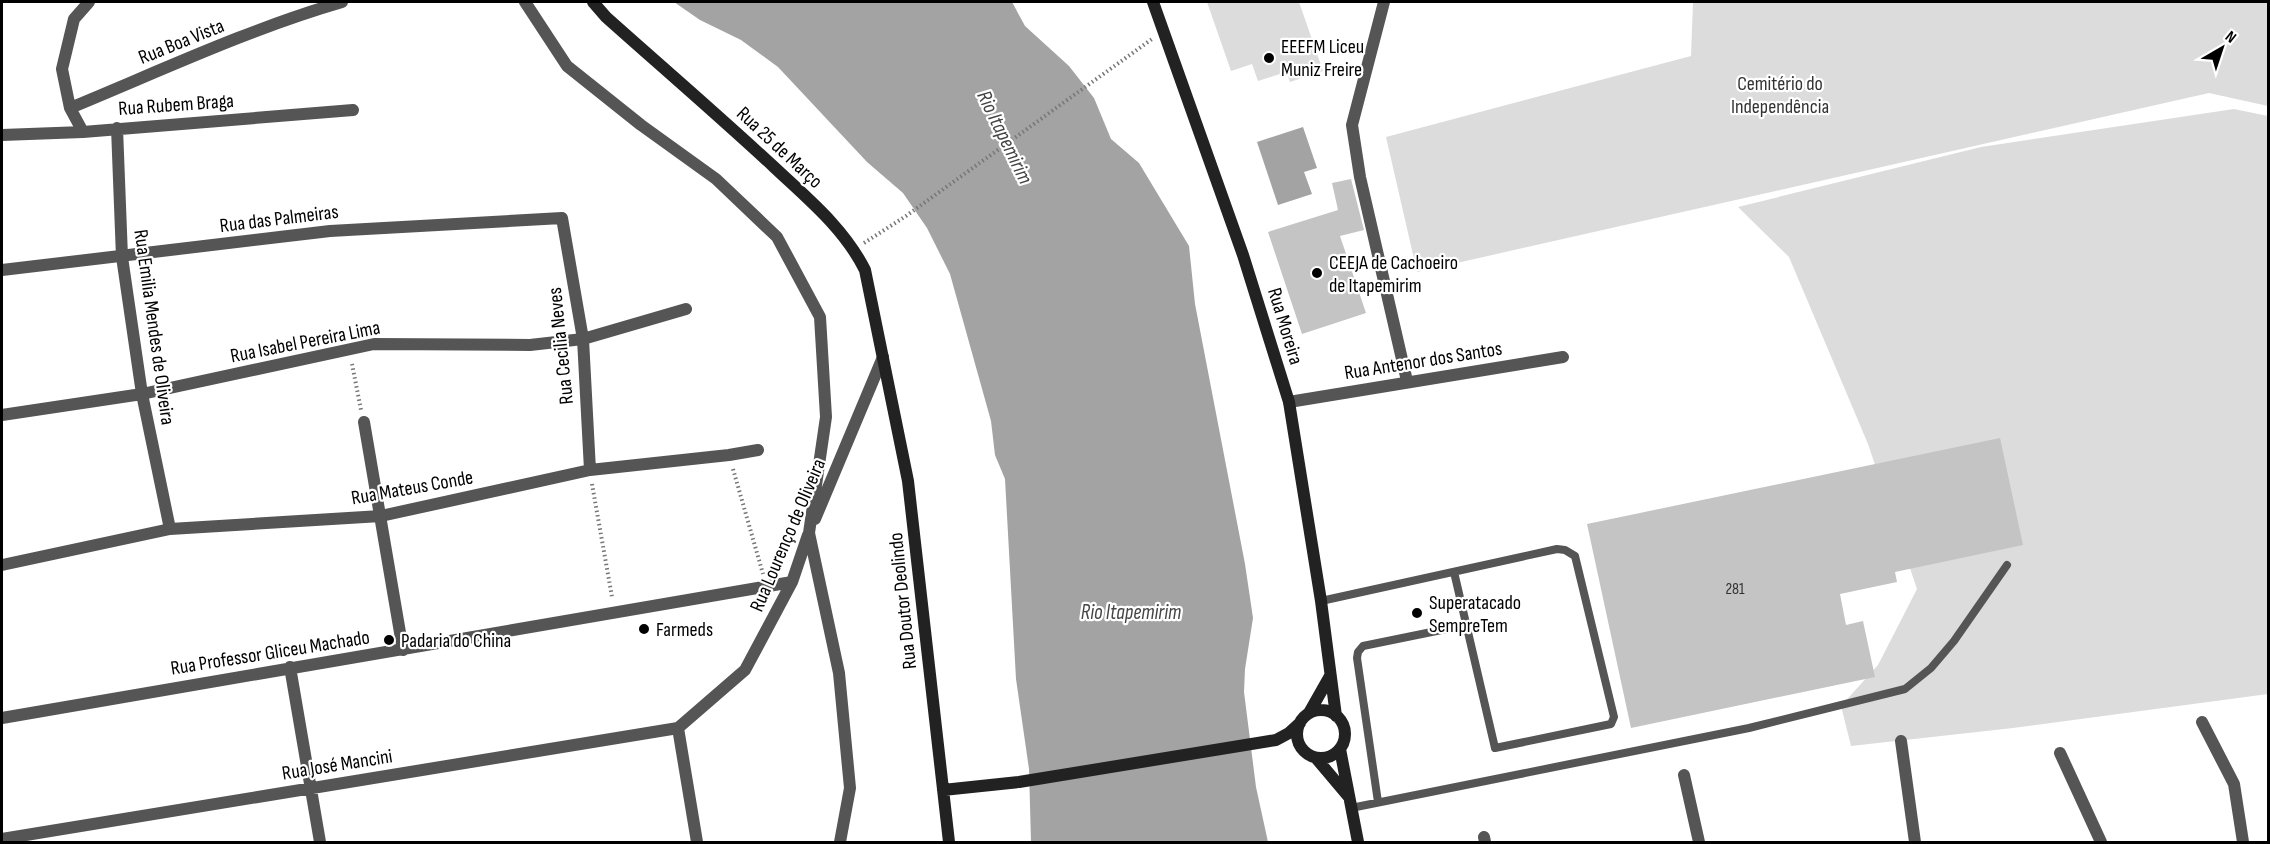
<svg xmlns="http://www.w3.org/2000/svg" width="2270" height="844" viewBox="0 0 2270 844" font-family="'Sofia Sans Condensed',sans-serif">
<style>
.green{fill:#dcdcdc}
.water{fill:#a3a3a3}
.building{fill:#c4c4c4}
.lines{fill:none;stroke-linecap:round;stroke-linejoin:round}
.path{stroke:#777;stroke-width:4;stroke-dasharray:1.5 3;stroke-linecap:butt}
.lane{stroke:#555;stroke-width:8}
.street{stroke:#555;stroke-width:12}
.secondary{stroke:#222;stroke-width:12}
.poi-dot{fill:#000;stroke:#fff;stroke-width:2}
.labels{text-anchor:middle;stroke-width:4.5;stroke-linejoin:round;paint-order:stroke}
.number-label{font-size:16px;fill:#313131}
.street-label{font-size:20px;fill:#000;stroke:#fff}
.poi-label{font-size:20px;fill:#000;stroke:#fff;text-anchor:start}
.park-label{font-size:20px;fill:#333;stroke:#fff}
.water-label{font-size:21px;font-style:italic;fill:#444;stroke:#fff}
</style>
<rect width="100%" height="100%" fill="#fff"/>
<path class="green" d="M1207,2h92l24,69 -33,11 -4,-10 -28,9 -6,-17 -21,7z
M1693,2h575v104l-59,-13 -792,179 -31,-135 305,-81z
M2234,109l34,7v578l-255,34 -162,18 -10,-40 37,-41 39,-76 -49,-145 -79,-187 -51,-50 243,-60z"/>
<path class="water" d="M674,2h338l13,24 44,40 25,32 17,41 28,24 50,83 6,58 50,260 8,54 -8,51 -1,23 12,95 12,55h-237l-2,-73 -13,-90 -11,-200 -10,-24 -4,-34 -41,-147 -23,-46 -24,-35 -36,-31 -89,-95 -37,-27 -41,-20z
M1303,127l14,41 -13,4 8,22 -34,11 -21,-63z"/>
<path class="building" d="M1351,179l13,51 -24,6 26,77 -64,21 -34,-102 70,-22 -6,-27z
M2000,438l23,107 -128,27 2,10 -57,12 6,31 17,-4 12,56 -244,51 -44,-204z"/>
<g class="lines">
<path class="path" d="M864,243l42,-27 246,-177
M352,364l9,46
M733,469l30,105
M592,484l20,113"/>
<path class="lane" d="M1321,601l236,-52 8,1 10,6 39,161 -3,7 -116,24 -41,-176
M1378,802l-21,-144 1,-6 5,-6 103,-21
M1351,808l398,-80 156,-39 26,-21 23,-27 53,-76"/>
<path class="street" d="M525,2l42,64 74,59 75,54 61,58 43,80 6,100 -17,116 30,140 11,115 -10,54
M1384,2l-32,123 8,52 47,204
M70,108c90,-37 179,-79 272,-106
M117,128l5,129 20,137 28,135
M83,132l-13,-24 -8,-39 12,-50 15,-17
M2,135l81,-3 270,-22
M2,270l328,-39 232,-13 21,121 7,131
M1289,402l274,-45
M2,415l140,-21 232,-50 156,1 53,-6 103,-30
M364,422l39,228
M815,519l68,-162
M2,565l168,-36 211,-13 209,-46 139,-15 29,-5
M290,667l30,175
M2,718l790,-136
M2202,722l32,62 9,58
M678,728l67,-58 47,-88 16,-47
M678,728l19,114
M1901,741l14,101
M2060,753l41,89
M1684,775l15,67
M1484,837l1,5
M2,839l676,-111"/>
<path class="secondary" d="M593,2l13,15c56,50 113,99 168,150 34,32 70,61 91,103l43,211 41,361
M1153,2l90,253 46,147 32,199 15,115
M1297 734a24 24 0 1 1 48 0a24 24 0 1 1-48 0Z
M1309,713l21,-37
M1340,749l18,93
M1316,758l32,38
M943,790l76,-8 257,-42 13,-7 11,-10"/>
</g>
<g class="poi-dot">
<circle cx="1269" cy="58" r="6"/>
<circle cx="1317" cy="273" r="6"/>
<circle cx="1417" cy="613" r="6"/>
<circle cx="644" cy="629" r="6"/>
<circle cx="389" cy="640" r="6"/>
</g>
<g class="labels">
<g class="number-label">
<text x="1735" y="594">281</text>
</g>
<g class="street-label">
<text transform="translate(181 41) rotate(-22)" y="7">Rua Boa Vista</text>
<text transform="translate(176 104) rotate(-4)" y="7">Rua Rubem Braga</text>
<text transform="translate(780 147) rotate(43)" y="7">Rua 25 de Março</text>
<text transform="translate(279 218) rotate(-7)" y="7">Rua das Palmeiras</text>
<text transform="translate(1286 326) rotate(73)" y="7">Rua Moreira</text>
<text transform="translate(155 327) rotate(82)" y="7">Rua Emilia Mendes de Oliveira</text>
<text transform="translate(305 341) rotate(-11)" y="7">Rua Isabel Pereira Lima</text>
<text transform="translate(560 346) rotate(-96)" y="7">Rua Cecilia Neves</text>
<text transform="translate(1423 360) rotate(-9)" y="7">Rua Antenor dos Santos</text>
<text transform="translate(412 487) rotate(-10)" y="7">Rua Mateus Conde</text>
<text transform="translate(787 535) rotate(-67)" y="7">Rua Lourenço de Oliveira</text>
<text transform="translate(902 601) rotate(-96)" y="7">Rua Doutor Deolindo</text>
<text transform="translate(270 652) rotate(-9)" y="7">Rua Professor Gliceu Machado</text>
<text transform="translate(337 764) rotate(-9)" y="7">Rua José Mancini</text>
</g>
<g class="poi-label">
<text x="1281" y="53">EEEFM Liceu<tspan x="1281" dy="23">Muniz Freire</tspan></text>
<text x="1329" y="269">CEEJA de Cachoeiro<tspan x="1329" dy="23">de Itapemirim</tspan></text>
<text x="1429" y="609">Superatacado<tspan x="1429" dy="23">SempreTem</tspan></text>
<text x="656" y="636">Farmeds</text>
<text x="401" y="647">Padaria do China</text>
</g>
<g class="park-label">
<text x="1780" y="90">Cemitério do<tspan x="1780" dy="23">Independência</tspan></text>
</g>
<g class="water-label">
<text transform="translate(1005 137) rotate(64)" y="7">Rio Itapemirim</text>
<text x="1131" y="619">Rio Itapemirim</text>
</g>
</g>
<rect width="2270" height="844" fill="none" stroke="#000000" stroke-width="6"/>
<g transform="translate(2222 48) rotate(39)" stroke="#ffffff" stroke-width="4.5" paint-order="stroke">
<path d="M0-4.5L10 22L0 15L-10 22Z" fill="#000000"/>
<text y="-9" font-size="16" font-weight="bold" text-anchor="middle" fill="#000000">N</text>
</g>
</svg>
